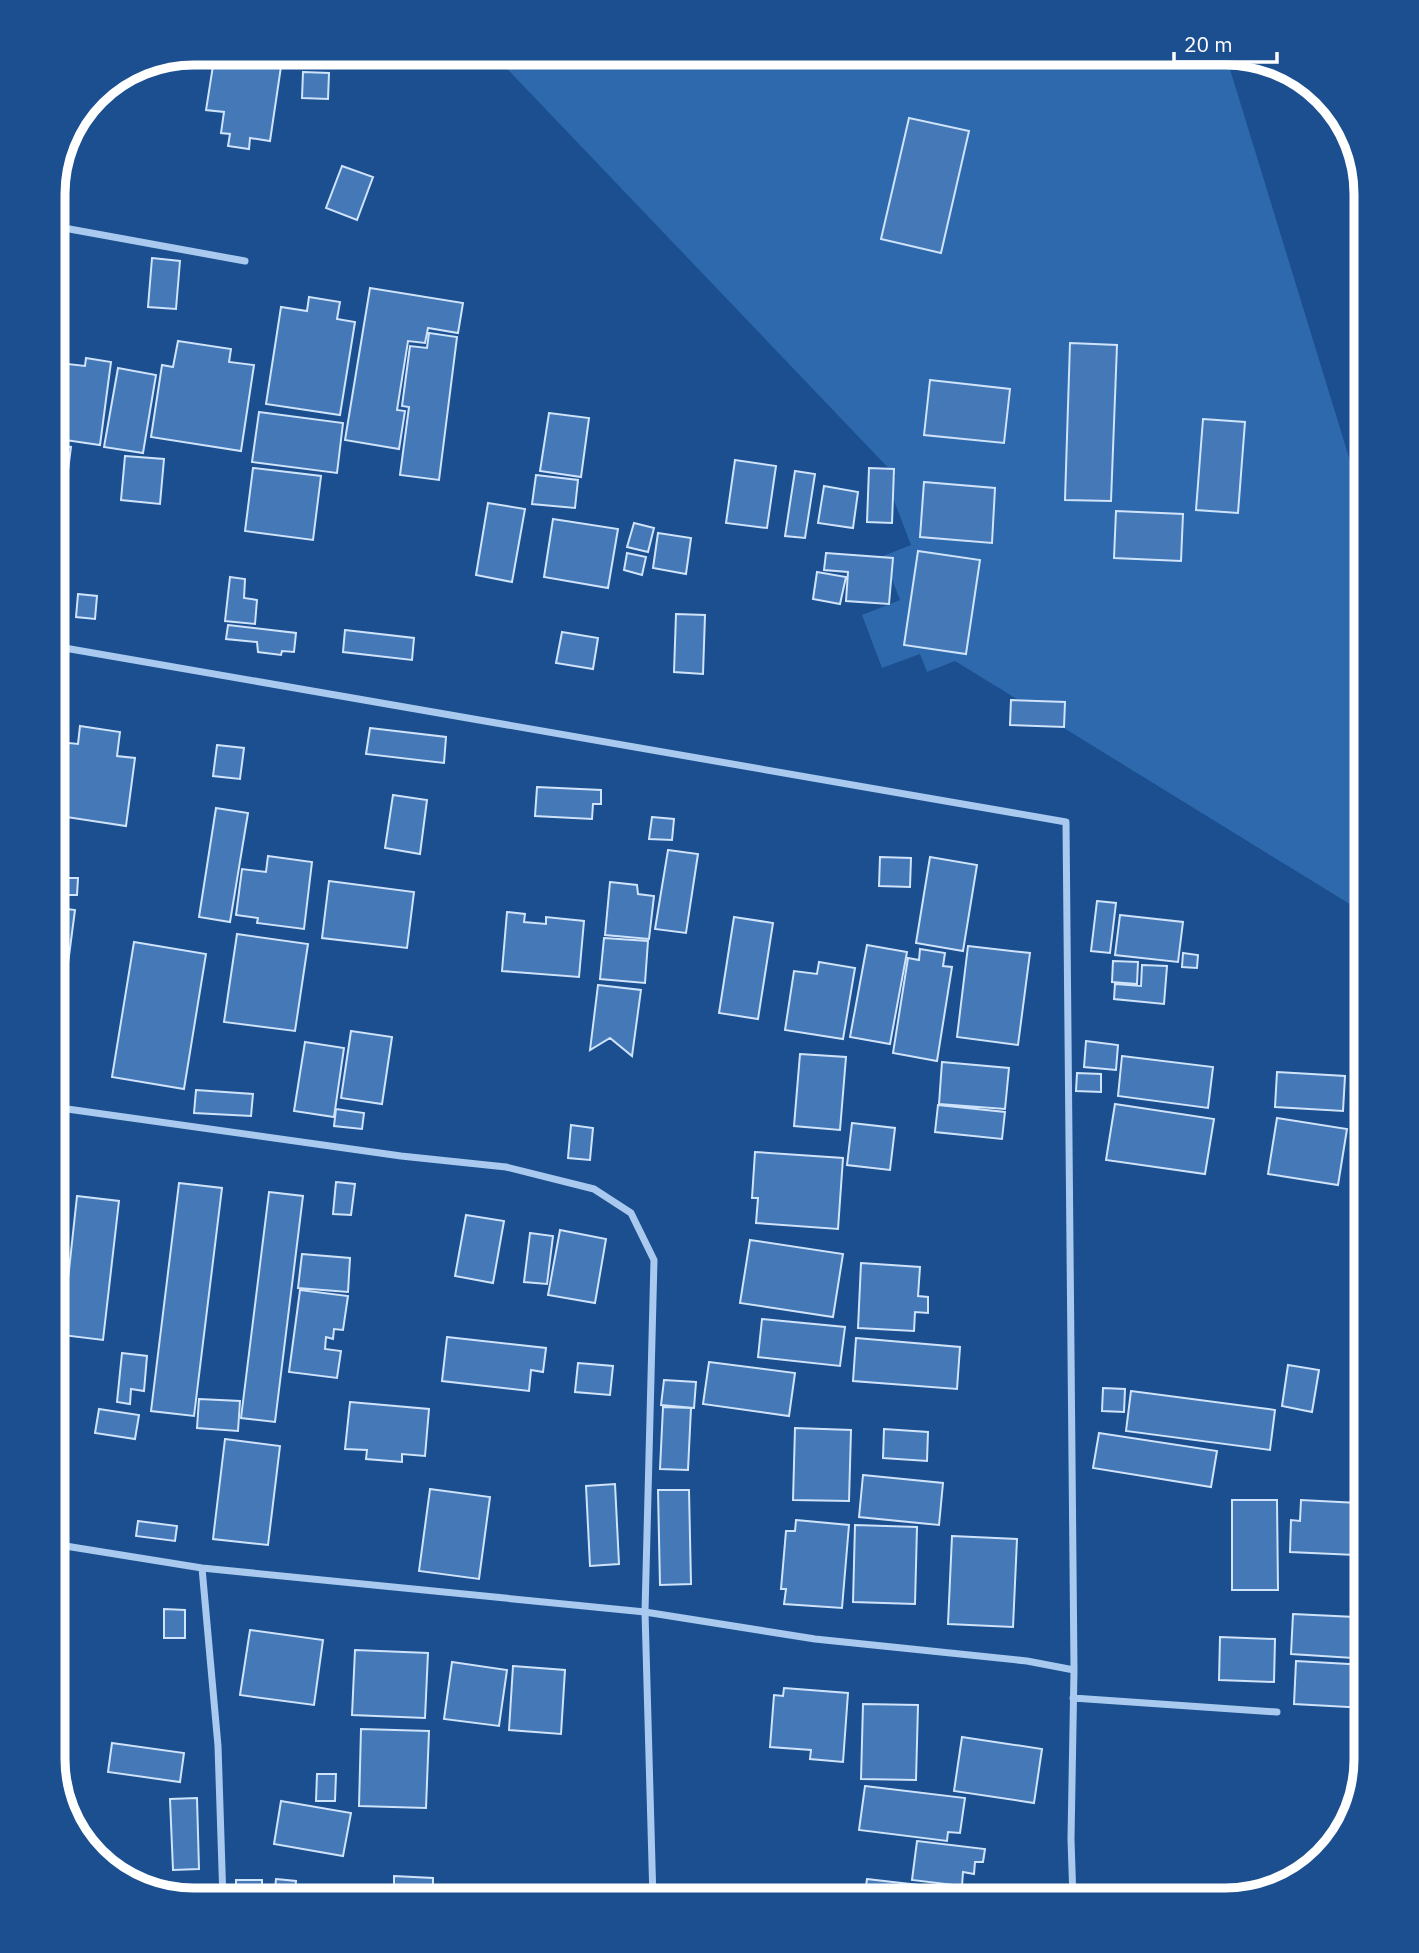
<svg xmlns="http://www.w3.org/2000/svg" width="1419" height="1953" viewBox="0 0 1419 1953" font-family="'IBM Plex Sans',sans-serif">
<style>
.green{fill:#2e69ad}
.building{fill:#4478b7;stroke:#cfe3fa;stroke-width:2}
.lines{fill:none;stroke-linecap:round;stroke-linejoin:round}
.minor{stroke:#a9c9ee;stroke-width:7}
.rim{fill:none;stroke:#fff;stroke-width:9}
</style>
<rect width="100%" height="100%" fill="#1b4f8f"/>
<path class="green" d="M492,53h733l141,460v401l-411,-253 -28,11 -7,-18 -38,14 -20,-53 38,-15 -17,-44 28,-11 -23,-60 8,-9z"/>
<path class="building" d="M215,53h68l-13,88 -20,-3 -1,11 -21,-3 2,-12 -9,-1 3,-21 -18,-2z
M303,72l26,1 -1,26 -26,-1z
M909,118l60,13 -28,122 -60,-14z
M342,166l31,11 -16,43 -31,-12z
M152,258l28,3 -4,48 -28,-2z
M370,288l93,15 -5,30 -30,-5 -3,15 -17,-2 -11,69 8,1 -6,38 -54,-9z
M309,297l31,5 -3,17 18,3 -15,93 -74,-11 15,-97 26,4z
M429,333l28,4 -18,143 -39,-5 9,-68 -7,-1 8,-60 17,2z
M178,341l53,8 -2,13 25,3 -13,86 -90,-14 11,-72 11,2z
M1070,343l47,2 -6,156 -46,-1z
M53,344l8,1 -8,63z
M86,358l25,4 -11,83 -42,-6 10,-75 17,2z
M118,368l38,7 -13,78 -39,-6z
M930,380l80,9 -6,54 -80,-8z
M259,412l84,11 -6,50 -85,-11z
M549,413l40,5 -8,59 -41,-6z
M1203,419l42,3 -7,91 -42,-3z
M53,445l18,2 -16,123 -2,-1z
M125,456l39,3 -4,45 -39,-4z
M735,460l41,6 -9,62 -41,-5z
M253,468l68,8 -8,64 -68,-9z
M869,468l25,1 -2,54 -25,-1z
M795,471l20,3 -10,64 -20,-2z
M536,475l42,5 -3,28 -43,-4z
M924,482l71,6 -3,55 -72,-6z
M824,486l34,6 -5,36 -35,-5z
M488,503l37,6 -13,73 -36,-7z
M1116,511l67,3 -2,47 -67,-3z
M553,519l65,10 -10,59 -64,-11z
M634,523l20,5 -6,24 -21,-5z
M658,533l33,5 -5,36 -33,-6z
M918,551l62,9 -14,94 -62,-9z
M627,553l19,4 -4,18 -18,-5z
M826,553l67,5 -4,46 -43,-3 2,-29 -24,-2z
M817,572l29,5 -6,27 -27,-5z
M230,577l15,2 -1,19 13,2 -2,24 -30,-3z
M78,594l19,2 -2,23 -19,-2z
M676,614l29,1 -2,59 -29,-2z
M228,625l68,8 -2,19 -12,-1 -1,4 -23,-3 -1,-10 -31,-3z
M345,630l69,8 -2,22 -69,-8z
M562,632l36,6 -5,31 -37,-6z
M1011,700l54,2 -1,25 -54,-2z
M80,726l40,6 -3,24 18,2 -9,68 -73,-11v-32l6,-41 19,2z
M370,728l76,9 -2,26 -78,-9z
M217,745l27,3 -4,31 -27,-3z
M537,787l64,3v14h-8l-1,15 -57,-3z
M393,795l34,5 -7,54 -35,-6z
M216,808l32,5 -18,109 -31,-5z
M652,817l22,2 -2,21 -23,-1z
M668,850l30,4 -12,79 -31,-4z
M268,856l44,6 -8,67 -47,-6 1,-5 -22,-3 6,-46 24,3z
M880,857l31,1 -1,29 -31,-1z
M930,857l47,8 -14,86 -47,-8z
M53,878h25l-1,17h-24z
M329,881l85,11 -7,56 -85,-10z
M610,882l27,3 1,9 16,2 -5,43 -44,-4z
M1097,901l19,2 -6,50 -19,-2z
M53,907l22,3 -8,61 -14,-2z
M507,912l18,2 -1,8 22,2v-7l38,4 -5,56 -77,-6z
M1120,915l63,7 -5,40 -63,-7z
M734,917l39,6 -15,96 -39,-6z
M237,934l71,10 -13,87 -71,-9z
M604,938l44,3 -3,42 -45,-4z
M134,942l72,12 -22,135 -72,-12z
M867,945l40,7 -17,92 -40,-7z
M968,946l62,7 -12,92 -61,-8z
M920,949l25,4 -2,13 9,1 -15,94 -44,-8 15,-95 11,2z
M1183,953l15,2 -1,13 -15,-1z
M1113,961l25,1 -1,22 -25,-2z
M819,962l36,6 -12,71 -58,-9 9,-59 23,3z
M1142,965l25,1 -3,38 -50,-5 1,-15 26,2z
M53,976l11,2 -11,79z
M598,985l43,5 -9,66 -22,-18 -20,12z
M351,1031l41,6 -10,67 -41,-6z
M1086,1041l32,4 -2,25 -32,-3z
M305,1042l39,6 -10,69 -40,-6z
M800,1054l46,3 -6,73 -46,-4z
M1122,1056l91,11 -5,41 -90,-12z
M942,1062l67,6 -4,41 -66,-5z
M1277,1072l68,4 -2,35 -68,-4z
M1077,1073l24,1v18l-25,-1z
M196,1090l57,4 -2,22 -57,-3z
M1115,1104l99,15 -9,55 -99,-14z
M938,1105l67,7 -3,27 -67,-7z
M336,1109l28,4 -2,16 -28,-3z
M1277,1118l70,11 -9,56 -70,-11z
M852,1123l43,5 -5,42 -43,-5z
M571,1125l22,3 -3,32 -22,-2z
M755,1152l88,6 -5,71 -82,-6 2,-25h-6z
M336,1182l19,2 -4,31 -18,-1z
M179,1183l43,5 -28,228 -43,-5z
M269,1192l34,4 -28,226 -34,-4z
M77,1196l42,5 -16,139 -41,-5z
M466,1215l38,6 -11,62 -38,-7z
M560,1230l46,9 -11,64 -47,-8z
M530,1233l23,3 -6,48 -23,-2z
M750,1240l93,14 -10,63 -93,-14z
M302,1254l48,4 -2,34 -50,-4z
M861,1263l59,4 -2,29 10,1v16l-13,-1 -1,19 -56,-3z
M300,1290l48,6 -5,34 -9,-1 -1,10 -7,-2 -1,12 16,2 -4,27 -48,-6z
M762,1319l83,8 -5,39 -82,-9z
M447,1337l99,11 -3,24 -12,-2 -2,21 -87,-10z
M856,1338l104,9 -3,42 -104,-8z
M122,1353l25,3 -3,35 -13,-2 -1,15 -13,-2z
M709,1362l86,11 -6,43 -86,-12z
M578,1363l35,3 -3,29 -35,-3z
M1288,1365l31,5 -7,42 -30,-6z
M664,1380l32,2 -2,26 -33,-3z
M1103,1388l22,1 -1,23 -22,-1z
M1131,1391l144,19 -5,40 -144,-19z
M199,1399l41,2 -2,30 -41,-3z
M350,1402l79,7 -4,47 -23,-2v8l-36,-3 1,-9 -22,-1z
M663,1407l28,1 -3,62 -28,-1z
M99,1409l40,6 -4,24 -40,-6z
M795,1428l56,2 -2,71 -56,-1z
M884,1429l44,3 -1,29 -44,-3z
M1099,1433l118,18 -6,36 -118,-19z
M225,1439l55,7 -12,99 -55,-6z
M863,1475l80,8 -4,42 -80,-8z
M615,1484l4,80 -29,2 -4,-80z
M430,1489l60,8 -11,82 -60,-8z
M658,1490h31l2,94 -31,1z
M1232,1500h45l1,90h-46z
M1301,1500l57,3 -3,52 -65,-3 1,-32 9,1z
M796,1520l53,5 -7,83 -58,-4 2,-15h-5l5,-58h9z
M138,1521l39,5 -2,15 -39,-5z
M855,1525l62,2 -2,77 -62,-2z
M952,1536l65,3 -4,88 -65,-3z
M53,1576l15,1 -2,27 -13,-1z
M164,1609l21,1v28h-21z
M1293,1614l62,3 -2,41 -62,-4z
M250,1630l73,10 -9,65 -74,-10z
M1220,1637l55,2 -1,43 -55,-2z
M355,1650l73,3 -3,65 -73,-3z
M1296,1661l70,4v43l-72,-4z
M452,1662l55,8 -8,56 -55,-7z
M513,1666l52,4 -4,64 -52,-4z
M784,1688l64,5 -5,69 -33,-3 1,-9 -41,-3 4,-52 9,1z
M863,1704l55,1 -2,75 -55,-1z
M361,1729l68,2 -3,77 -67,-2z
M962,1737l80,12 -8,54 -80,-12z
M112,1743l72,10 -4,29 -72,-10z
M317,1774h19l-1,27h-19z
M865,1786l100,12 -5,35 -12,-1 -1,9 -88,-11z
M197,1798l2,71 -26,1 -3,-71z
M281,1801l70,12 -8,43 -69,-12z
M917,1841l68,8 -2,13h-8l-1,12 -11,-2 -1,14 -50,-6z
M394,1876l39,2v22h-39z
M119,1877l40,5 -1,10 -35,-11z
M276,1879l20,2 -1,11 47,5 -1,3h-67z
M867,1879l146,17v4h-149z
M236,1880h26v20h-26z"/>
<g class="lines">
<path class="minor" d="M53,226l192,35
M53,646l1013,176 8,848
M53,1107l348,49 105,11 88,22 37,24 23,47 -9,352 8,288
M53,1544l149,24 443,44 170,27 212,22 47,9 -3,169 2,61
M202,1568l16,178 5,154
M1073,1698l204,14"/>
</g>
<path d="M0 0H1419V1953H0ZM194 65H1225A129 129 0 0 1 1354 194V1759A129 129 0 0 1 1225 1888H194A129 129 0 0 1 65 1759V194A129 129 0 0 1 194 65Z" fill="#1b4f8f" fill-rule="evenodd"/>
<path class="rim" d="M194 65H1225A129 129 0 0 1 1354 194V1759A129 129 0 0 1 1225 1888H194A129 129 0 0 1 65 1759V194A129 129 0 0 1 194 65Z"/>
<path d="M1174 52v10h103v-10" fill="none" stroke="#ffffff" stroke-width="3.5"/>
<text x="1184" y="52" font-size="21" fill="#ffffff" stroke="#1b4f8f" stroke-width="5" paint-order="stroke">20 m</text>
</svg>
